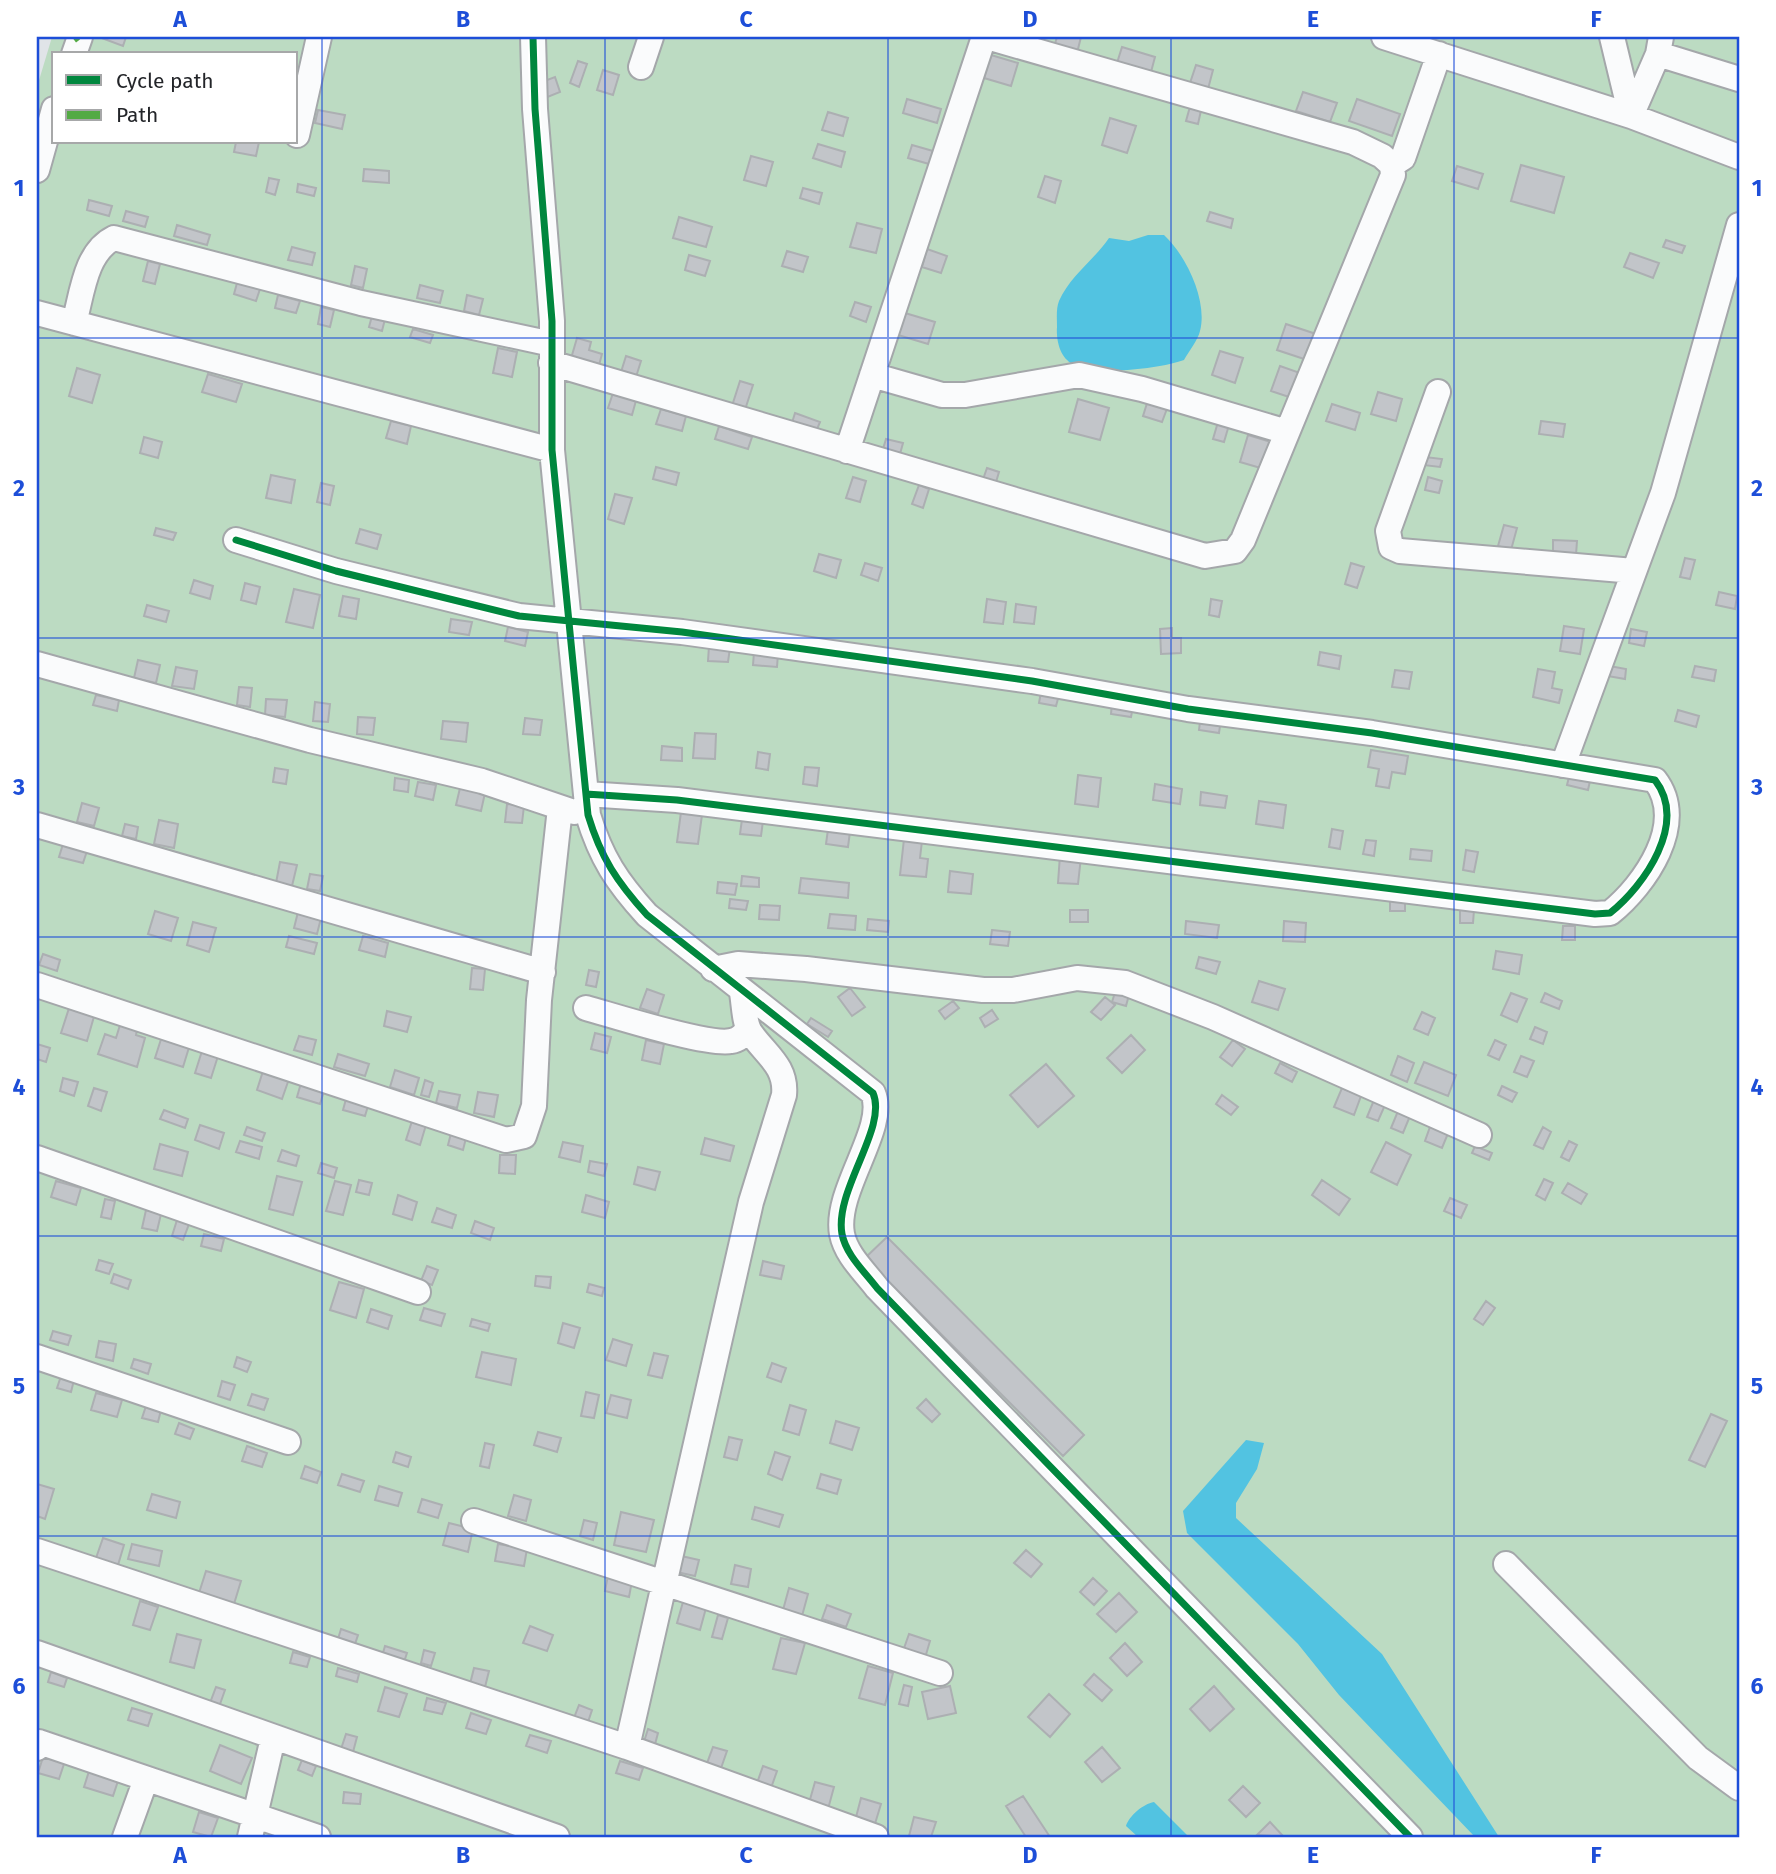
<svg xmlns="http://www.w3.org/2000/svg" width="1776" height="1874" viewBox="0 0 1776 1874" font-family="'Fira Sans',sans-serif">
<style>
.green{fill:#bcdbc2;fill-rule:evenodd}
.water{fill:#52c3e1}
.building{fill:#c2c5c9;stroke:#acafb2;stroke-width:2}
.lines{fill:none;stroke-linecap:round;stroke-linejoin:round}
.minor-casing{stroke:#a4a7aa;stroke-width:28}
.minor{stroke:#fafbfc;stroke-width:24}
.quiet{stroke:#53aa44;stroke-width:5;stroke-dasharray:10 5;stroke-linecap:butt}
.cycleway-casing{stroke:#fff;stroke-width:11}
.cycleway{stroke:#00873e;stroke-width:7}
.grid{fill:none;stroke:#1d4ed8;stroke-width:2;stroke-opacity:0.55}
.neatline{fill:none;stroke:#1d4ed8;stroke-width:2.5}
.grid-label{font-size:23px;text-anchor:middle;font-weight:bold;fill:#1d4ed8}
</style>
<rect width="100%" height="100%" fill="#e0e4e8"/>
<path class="green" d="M52,37h1687v1800h-1702v-1750zM54,54h242v88h-242z"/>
<path class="water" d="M1148,235h16c22,20 44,66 36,96 -2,9 -11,20 -16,29 -26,9 -86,16 -111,4 -13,-6 -17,-24 -16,-37 0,-8 -1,-19 2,-26 11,-25 35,-41 50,-63l20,3z
M1246,1440l18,3 -7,26 -21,34v15l146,136 117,183h-24l-136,-142 -41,-51 -111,-111 -4,-22z
M1154,1802l35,35h-51l-12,-11c3,-10 17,-22 28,-24z"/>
<path class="building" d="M99,37h27l-3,9z
M1057,37h24l-4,16 -23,-6z
M1122,47l33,10 -4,15 -34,-9z
M991,55l27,8 -7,23 -27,-8z
M578,61l9,3 -8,23 -9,-4z
M1196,65l17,5 -5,19 -18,-6z
M603,70l16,5 -6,20 -16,-5z
M555,77l5,15 -15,6 -6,-15z
M1303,92l34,11 -7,19 -34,-11z
M907,99l34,10 -4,14 -34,-10z
M1357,99l43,15 -8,22 -43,-15z
M1191,103l11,3 -4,18 -12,-3z
M318,110l27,5 -3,14 -27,-6z
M828,112l20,6 -5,18 -21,-6z
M1110,118l26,8 -9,27 -25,-8z
M236,142h23l-3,14 -22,-4z
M818,144l27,8 -4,15 -28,-9z
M912,145l28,8 -4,13 -28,-8z
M751,156l22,6 -7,24 -22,-6z
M1521,165l43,12 -10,36 -43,-12z
M1457,166l26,8 -5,15 -26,-8z
M364,169l25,2v12l-26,-2z
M1045,176l16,5 -6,22 -17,-6z
M269,178l10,2 -4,15 -9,-3z
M298,184l18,4 -2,8 -17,-4z
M803,188l19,5 -3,11 -19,-6z
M89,200l23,6 -3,10 -22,-6z
M126,211l22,6 -3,10 -22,-6z
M1210,212l23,7 -2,9 -24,-7z
M679,217l33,10 -6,20 -33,-9z
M857,223l25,6 -6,24 -26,-6z
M177,225l33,10 -3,10 -33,-9z
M1666,240l19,6 -3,7 -19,-6z
M292,247l23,6 -3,12 -24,-5z
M927,249l20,7 -6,17 -19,-6z
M787,251l21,6 -5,15 -21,-6z
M1630,253l29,10 -6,15 -29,-11z
M689,255l21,6 -5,15 -20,-6z
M148,261l12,3 -5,20 -12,-3z
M355,266l12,3 -4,19 -12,-3z
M237,283l23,6 -4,12 -22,-7z
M420,285l23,6 -3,12 -23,-5z
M278,295l22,6 -4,12 -21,-5z
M467,295l16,4 -4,16 -15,-4z
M855,302l16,5 -5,15 -16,-6z
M321,307l13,3 -4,17 -12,-3z
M905,313l30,9 -7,22 -30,-9z
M372,316l13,3 -3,12 -13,-4z
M1286,324l33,11 -9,26 -33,-11z
M413,329l20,6 -3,8 -20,-6z
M577,338l14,4 -2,8 13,4 -4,15 -28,-7z
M498,348l19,4 -5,25 -19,-4z
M1220,351l23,7 -8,25 -23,-8z
M626,356l15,5 -5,16 -15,-5z
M1280,366l23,8 -8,25 -24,-8z
M77,368l23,7 -8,28 -23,-7z
M208,374l34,10 -6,18 -34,-10z
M740,381l13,4 -9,28 -13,-4z
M614,390l23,7 -5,18 -24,-7z
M1378,392l24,7 -6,22 -25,-7z
M1078,399l31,9 -9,32 -31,-8z
M1148,400l20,6 -6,16 -19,-6z
M1332,404l28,9 -5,17 -29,-9z
M661,409l25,7 -4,15 -26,-7z
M795,413l25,9 -5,12 -24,-8z
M391,421l20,5 -4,18 -21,-6z
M1541,421l24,3 -2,13 -24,-3z
M1218,422l11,3 -5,17 -11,-3z
M719,426l33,11 -4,12 -33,-10z
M1248,435l23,7 -7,27 -24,-7z
M144,437l18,5 -4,16 -18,-5z
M886,439l17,4 -3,11 -17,-5z
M1425,457l17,2 -2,8 -17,-2z
M656,467l23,6 -3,12 -23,-6z
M987,468l12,4 -5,17 -13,-4z
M271,475l24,5 -4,23 -25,-5z
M853,477l13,4 -6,21 -14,-4z
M1428,477l14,4 -3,12 -14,-3z
M321,483l13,3 -4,19 -13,-3z
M919,485l10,4 -6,19 -11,-4z
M615,494l17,4 -8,26 -16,-5z
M1504,525l13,3 -6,22 -13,-4z
M156,528l20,5 -3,7 -19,-5z
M360,529l21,6 -4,14 -21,-6z
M1553,540l24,1 -1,14h-23z
M819,554l22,6 -5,18 -22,-7z
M1685,558l10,2 -5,19 -10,-2z
M865,563l17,5 -4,13 -17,-6z
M1351,563l13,4 -7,21 -12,-4z
M194,580l19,6 -3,13 -20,-6z
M245,583l15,4 -4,17 -15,-4z
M294,589l26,6 -7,33 -27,-6z
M1719,592l18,4 -2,13 -19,-4z
M343,596l16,3 -3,20 -17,-3z
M987,599l19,3 -3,22 -19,-2z
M1211,599l11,2 -3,16 -10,-2z
M1016,604l20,3 -2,17 -20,-2z
M147,605l22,6 -3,11 -22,-6z
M451,619l21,3 -3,13 -20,-3z
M1564,626l20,3 -4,25 -20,-3z
M508,627l20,5 -3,14 -20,-5z
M1172,628v10h9v15l-20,1 -1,-25z
M1631,629l16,3 -3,14 -15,-3z
M709,646l21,2 -2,14 -20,-1z
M754,652l24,2 -1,13 -24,-2z
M1320,652l21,4 -2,13 -21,-4z
M138,660l22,5 -4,18 -22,-5z
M1604,665l22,4 -1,10 -23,-4z
M1695,666l21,4 -2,11 -22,-4z
M176,667l21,4 -3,18 -22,-3z
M1538,669l17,3 -3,16 10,2 -3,13 -26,-6z
M1395,670l17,2 -3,17 -17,-2z
M239,687l13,1 -2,19 -13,-2z
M1041,692l18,3 -3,11 -17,-3z
M96,695l23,5 -2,11 -24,-6z
M266,699l21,1 -2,17 -20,-2z
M315,702l15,2 -2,18 -15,-1z
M1112,703l21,3 -2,11 -20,-3z
M1678,710l21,6 -3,11 -21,-6z
M358,717l17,1 -2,17 -16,-1z
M525,718l17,2 -2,15 -17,-1z
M443,721l25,2 -2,19 -25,-3z
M1200,722l20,4 -1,7 -20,-3z
M695,733l21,1 -1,25 -22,-1z
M662,746l20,2v13l-21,-1z
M1371,750l37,6 -3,18 -13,-2 -3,16 -13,-2 3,-17 -11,-2z
M758,752l12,2 -2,16 -12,-2z
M805,767l14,1 -2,18 -14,-2z
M275,768l13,2 -2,14 -13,-2z
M1078,775l23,3 -3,29 -23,-3z
M1569,777l21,4 -2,9 -21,-5z
M395,778l14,2 -1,12 -14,-2z
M418,782l18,3 -3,15 -18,-4z
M1155,784l27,5 -2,15 -27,-4z
M460,788l25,5 -4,18 -25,-6z
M1201,792l26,4 -2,12 -25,-3z
M1259,801l27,4 -3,23 -27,-4z
M82,803l17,5 -5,18 -17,-4z
M507,804l17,2 -2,17 -17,-1z
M681,812l21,3 -4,29 -21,-2z
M742,819l21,2 -2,15 -21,-2z
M159,820l19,4 -4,24 -20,-4z
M829,822l22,2 -3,23 -22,-3z
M125,824l13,3 -2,12 -14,-3z
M1332,829l11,2 -3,18 -11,-2z
M904,839l18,2 -2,17 8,1 -2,18 -26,-2z
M1366,840l10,1 -2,15 -11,-2z
M63,844l24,7 -4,12 -24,-6z
M1411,849l21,2 -1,10 -21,-2z
M1466,850l12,2 -4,20 -11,-2z
M1060,855l21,2 -3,27 -20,-1z
M280,862l17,3 -5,21 -16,-3z
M950,871l23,3 -2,20 -23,-2z
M310,874l13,2 -3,15 -13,-2z
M742,876l17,2v9l-18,-1z
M801,878l48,5 -1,15 -49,-5z
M718,882l19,2 -2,11 -18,-2z
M1390,898h15v13h-15z
M730,899l18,2 -2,9 -17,-2z
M760,905l20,1 -1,14 -20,-1z
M1070,910h18v12h-18z
M1460,910h14l-1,13h-13z
M155,911l23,7 -7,23 -23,-7z
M298,912l23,6 -4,16 -23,-6z
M830,914l26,2 -1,14 -27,-2z
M868,919l21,2 -1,11 -21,-2z
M1186,921l33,4 -2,13 -32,-4z
M1284,921l22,2 -1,19 -22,-1z
M193,922l23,6 -7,24 -22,-7z
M1563,926h12v14h-13z
M992,930l18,2 -2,14 -18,-2z
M289,936l28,7 -3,11 -28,-7z
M363,936l25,7 -3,14 -26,-7z
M1496,951l26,4 -3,19 -26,-5z
M43,954l17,6 -3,11 -18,-6z
M1199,957l21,5 -4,12 -20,-6z
M472,968l13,1 -2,21 -13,-1z
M589,970l10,2 -3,15 -10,-2z
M1259,981l26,8 -7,21 -26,-8z
M1117,986l13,5 -4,15 -14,-4z
M850,988l15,19 -13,9 -14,-19z
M647,989l17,6 -6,19 -18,-6z
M1511,993l16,6 -10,23 -16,-7z
M1545,993l17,8 -3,8 -18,-7z
M1105,997l10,8 -14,15 -10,-8z
M953,1001l6,7 -14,11 -6,-8z
M70,1005l25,8 -8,28 -26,-8z
M992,1010l6,9 -13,8 -5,-9z
M387,1011l24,6 -4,15 -23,-6z
M1422,1012l13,6 -7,17 -14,-6z
M811,1018l21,13 -4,6 -21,-13z
M120,1025l17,5 -1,5 9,3 -8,29 -39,-13 7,-20 11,4z
M1535,1027l12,5 -4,12 -13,-5z
M163,1033l28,8 -8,26 -28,-9z
M595,1033l16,4 -4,16 -16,-4z
M1131,1035l14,15 -23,23 -15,-15z
M299,1036l17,4 -4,15 -18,-5z
M646,1040l18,4 -4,20 -18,-4z
M1233,1040l12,9 -13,17 -12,-9z
M1495,1040l11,5 -7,15 -11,-5z
M37,1044l13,4 -4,14 -9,-3z
M202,1051l16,5 -7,22 -16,-5z
M338,1054l31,10 -4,12 -31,-9z
M1398,1056l16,7 -7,19 -16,-7z
M1521,1056l13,5 -7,16 -13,-5z
M1424,1062l32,13 -8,21 -33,-13z
M1280,1063l17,9 -5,10 -17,-9z
M1046,1064l28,32 -36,31 -28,-32z
M395,1070l24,8 -5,17 -24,-8z
M263,1071l26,8 -7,20 -25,-9z
M63,1078l15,4 -4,14 -14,-5z
M425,1080l8,3 -4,14 -8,-2z
M301,1083l23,8 -4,13 -23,-7z
M1502,1086l15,7 -5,9 -14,-7z
M94,1088l13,4 -6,19 -13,-5z
M1342,1088l19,8 -7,19 -20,-8z
M439,1091l21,4 -3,13 -21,-5z
M478,1092l20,3 -4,22 -20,-4z
M1222,1095l16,12 -7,8 -15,-11z
M346,1099l22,7 -3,10 -22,-6z
M1374,1100l11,5 -7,16 -11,-4z
M164,1110l24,9 -3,9 -25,-9z
M1398,1111l12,5 -7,17 -12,-5z
M412,1121l14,4 -6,20 -14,-5z
M1431,1124l18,7 -7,17 -17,-7z
M200,1125l24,8 -5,16 -24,-9z
M247,1127l18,6 -3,8 -18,-6z
M1543,1127l8,5 -8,17 -9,-4z
M451,1133l15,5 -3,12 -15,-5z
M705,1138l29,8 -4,15 -29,-7z
M240,1141l22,6 -3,12 -23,-7z
M1569,1141l8,4 -8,16 -8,-4z
M563,1142l20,4 -3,16 -21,-5z
M1386,1142l25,13 -14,30 -26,-13z
M160,1144l28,8 -6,24 -28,-7z
M1475,1146l17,7 -3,7 -17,-7z
M282,1150l17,6 -3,10 -18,-5z
M500,1155h16l-1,19 -16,-1z
M590,1161l17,3 -3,12 -16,-4z
M321,1163l16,5 -3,10 -16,-5z
M638,1167l22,5 -5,18 -21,-6z
M277,1176l25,6 -9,33 -24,-6z
M1544,1179l9,4 -8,17 -9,-5z
M359,1180l13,3 -3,12 -13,-3z
M1322,1180l28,19 -11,16 -27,-20z
M56,1181l25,7 -5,17 -25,-8z
M335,1181l16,4 -8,30 -17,-4z
M1568,1183l19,11 -6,10 -19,-11z
M398,1195l19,7 -5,18 -19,-6z
M586,1195l23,7 -4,16 -23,-6z
M1450,1198l17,7 -6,13 -17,-7z
M105,1199l10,2 -4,18 -10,-2z
M437,1208l19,7 -4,13 -20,-6z
M146,1210l15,4 -4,17 -15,-3z
M177,1220l12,4 -6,16 -11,-4z
M475,1221l19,7 -4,12 -19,-7z
M204,1234l20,5 -3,12 -20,-5z
M887,1237l197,198 -21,21 -198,-198z
M99,1260l14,4 -4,10 -13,-4z
M763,1261l21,5 -3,13 -21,-4z
M427,1266l11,4 -6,15 -11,-4z
M114,1274l17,6 -3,9 -17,-6z
M536,1276l15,1 -1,11 -15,-2z
M339,1282l25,7 -8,29 -26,-8z
M589,1284l15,4 -2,8 -15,-4z
M1486,1301l9,7 -12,17 -9,-6z
M424,1308l21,6 -4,12 -21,-6z
M371,1309l21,7 -4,13 -21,-7z
M472,1319l18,5 -2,7 -18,-5z
M563,1323l17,5 -6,20 -16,-5z
M53,1331l18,5 -3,9 -18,-5z
M613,1339l19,6 -6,21 -20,-6z
M99,1341l17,3 -3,17 -17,-4z
M482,1352l34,7 -5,26 -35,-8z
M654,1353l14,3 -6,22 -14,-3z
M237,1357l14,5 -4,10 -13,-5z
M134,1359l17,5 -3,10 -17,-6z
M772,1363l14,5 -5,14 -14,-5z
M61,1376l13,4 -3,12 -14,-4z
M222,1381l13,4 -5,15 -12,-4z
M586,1392l13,3 -5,23 -13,-2z
M96,1393l26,7 -5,17 -26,-7z
M252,1394l16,5 -4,11 -16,-5z
M611,1395l20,5 -4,18 -21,-5z
M926,1399l14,15 -8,8 -15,-14z
M790,1405l16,5 -7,25 -16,-5z
M146,1406l15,4 -3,12 -16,-4z
M1711,1414l16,7 -22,46 -16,-7z
M836,1421l23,7 -7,22 -22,-7z
M179,1423l15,6 -4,10 -15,-5z
M538,1432l23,6 -4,14 -23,-7z
M729,1437l13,3 -5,20 -13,-3z
M485,1443l9,2 -5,23 -9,-2z
M247,1446l20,7 -5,14 -20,-6z
M396,1452l15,5 -3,10 -15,-5z
M775,1452l15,5 -8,23 -14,-6z
M305,1466l16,6 -4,11 -16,-5z
M342,1474l22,7 -4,11 -22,-7z
M821,1474l20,6 -4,14 -20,-6z
M37,1484l17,5 -9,30 -8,-3z
M379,1486l23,7 -4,13 -23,-6z
M152,1494l28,8 -4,16 -29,-8z
M514,1495l17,5 -5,21 -18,-5z
M422,1499l20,6 -4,13 -20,-6z
M755,1507l28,8 -4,12 -27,-8z
M621,1512l33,8 -8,32 -32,-7z
M584,1520l13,3 -4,17 -13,-4z
M449,1523l24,6 -5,23 -25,-7z
M103,1538l21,7 -6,20 -22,-7z
M132,1544l30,7 -3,15 -31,-7z
M498,1544l29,5 -3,17 -29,-5z
M1026,1550l16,14 -11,13 -17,-14z
M677,1555l22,5 -4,16 -23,-5z
M735,1565l16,4 -3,18 -17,-3z
M206,1571l35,10 -7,23 -35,-11z
M608,1575l24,6 -3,16 -24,-6z
M1093,1578l14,13 -13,14 -14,-13z
M789,1588l19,6 -6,22 -19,-6z
M1119,1593l18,19 -21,20 -19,-18z
M140,1601l18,6 -8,23 -17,-5z
M683,1602l23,6 -6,22 -23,-7z
M827,1605l24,9 -5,13 -24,-8z
M718,1615l10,3 -6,21 -10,-2z
M530,1626l23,9 -6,16 -24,-8z
M341,1629l17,6 -3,9 -17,-5z
M177,1634l24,6 -7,28 -24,-6z
M909,1634l21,7 -5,17 -22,-7z
M781,1638l24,5 -9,31 -23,-5z
M1125,1643l17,19 -15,14 -17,-18z
M385,1646l22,7 -3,9 -22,-6z
M424,1650l11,3 -4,13 -10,-3z
M293,1652l17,5 -3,10 -17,-4z
M868,1666l25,7 -8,32 -26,-7z
M338,1668l21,6 -2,8 -21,-6z
M474,1668l15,3 -5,20 -15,-3z
M51,1672l16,6 -3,9 -16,-5z
M1094,1674l18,16 -10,11 -18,-16z
M904,1685l8,2 -4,19 -9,-2z
M950,1686l6,27 -28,6 -6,-27z
M1214,1686l20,23 -24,22 -20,-22z
M216,1687l9,3 -6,17 -9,-4z
M385,1687l22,7 -8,23 -21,-6z
M1049,1694l21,20 -20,23 -22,-20z
M427,1698l19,5 -4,11 -18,-4z
M579,1705l13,5 -6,18 -14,-5z
M132,1708l20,6 -4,12 -20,-6z
M471,1713l20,7 -5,14 -20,-6z
M648,1729l10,4 -4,15 -11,-3z
M346,1734l11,3 -4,15 -12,-3z
M530,1735l21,6 -4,12 -21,-7z
M220,1745l32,13 -11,26 -31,-13z
M713,1747l14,4 -7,20 -14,-5z
M1102,1747l18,21 -18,14 -17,-20z
M44,1754l21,7 -6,18 -21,-6z
M302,1760l14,6 -4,10 -14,-6z
M620,1761l23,7 -4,12 -23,-7z
M763,1766l14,5 -7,20 -14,-5z
M90,1768l29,10 -6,18 -29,-9z
M815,1782l19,5 -6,22 -19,-6z
M1243,1786l17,17 -14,14 -17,-17z
M344,1792l17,2 -1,10 -17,-1z
M1023,1796l27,41h-24l-20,-31z
M861,1798l20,6 -7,23 -19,-6z
M199,1812l19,6 -7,19 -18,-5z
M914,1817l22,5 -5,15 -22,-1z
M1270,1822l14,15 -27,-2z"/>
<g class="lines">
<g class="minor-casing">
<path id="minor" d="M533,37l2,72 17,212v129l36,365c13,43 29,67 59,100l226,178c15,35 -39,97 -31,141 4,21 23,38 35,54l533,549
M1384,37l247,79 108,41
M1612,37l19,79
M74,54l6,-17
M1658,54l81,25
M641,67l10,-30
M1631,116l27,-62 3,-17
M297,135l22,-98
M1392,165l11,-7 36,-104
M37,170l17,-61
M37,313l515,137
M74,323c8,-28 11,-71 40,-85l247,65 191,41
M551,363l654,193 30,-5 8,-11 150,-365 -1,-10 -10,-9 -29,-14 -366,-105
M872,375l70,20h23l114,-20 63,14 145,43
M1438,392l-50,139 3,16 9,4 234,20
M847,451l137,-414
M236,540l100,31 183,45 163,16 350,49 156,28 184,24 283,47c33,43 -10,105 -45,133l-15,1 -918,-114 -91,-6
M37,664l273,76 172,41 92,31
M1563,765l100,-272 76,-268
M37,825l506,147
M713,969l25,-5 68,5 177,21h30l64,-12 48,5 88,34 266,118
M37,985l469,155 18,-4 10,-30 5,-106 21,-192
M586,1008c29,8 122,38 145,33 8,-1 12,-6 17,-12
M37,1158l381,134
M37,1357l251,85
M474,1521l466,152
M37,1551l590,196 249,90
M1506,1564l192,194 41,30
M37,1653l520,184
M627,1747l124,-545 33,-107c3,-29 -19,-41 -34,-63 -6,-10 -6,-28 -8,-39
M37,1748l2,-6 279,95
M125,1837l21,-58
M250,1837l23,-99"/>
</g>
<use href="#minor" class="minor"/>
<path class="quiet" d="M75,37l3,4"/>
<g class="cycleway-casing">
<path id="cycleway" d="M533,37l2,72 17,212v129l36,365c13,43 29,67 59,100l226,178c15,35 -39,97 -31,141 4,21 23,38 35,54l533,549
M236,540l100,31 183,45 163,16 350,49 156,28 184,24 283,47c33,43 -10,105 -45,133l-15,1 -918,-114 -91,-6"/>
</g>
<use href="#cycleway" class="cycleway"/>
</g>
<path class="grid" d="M322,37v1800M605,37v1800M888,37v1800M1171,37v1800M1454,37v1800M37,338h1702M37,638h1702M37,937h1702M37,1236h1702M37,1536h1702"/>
<rect width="1776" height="1874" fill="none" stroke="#ffffff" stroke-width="77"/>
<rect x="52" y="52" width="245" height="91" fill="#ffffff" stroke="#a7a8a9" stroke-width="2"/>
<rect x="66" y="75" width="35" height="10" fill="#00873e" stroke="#a7a8a9" stroke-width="2"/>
<text x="116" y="88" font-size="21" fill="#232529">Cycle path</text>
<rect x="66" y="110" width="35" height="10" fill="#53aa44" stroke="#a7a8a9" stroke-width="2"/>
<text x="116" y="122" font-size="21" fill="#232529">Path</text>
<rect x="38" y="38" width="1700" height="1798" class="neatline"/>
<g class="grid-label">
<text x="180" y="27">A</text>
<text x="463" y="27">B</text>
<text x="746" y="27">C</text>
<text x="1030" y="27">D</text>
<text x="1313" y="27">E</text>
<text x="1596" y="27">F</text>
<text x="19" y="196">1</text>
<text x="1757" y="196">1</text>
<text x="19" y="496">2</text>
<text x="1757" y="496">2</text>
<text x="19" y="795">3</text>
<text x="1757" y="795">3</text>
<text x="19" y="1095">4</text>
<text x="1757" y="1095">4</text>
<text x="19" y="1394">5</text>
<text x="1757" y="1394">5</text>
<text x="19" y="1694">6</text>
<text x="1757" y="1694">6</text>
<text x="180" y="1863">A</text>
<text x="463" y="1863">B</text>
<text x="746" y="1863">C</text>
<text x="1030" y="1863">D</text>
<text x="1313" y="1863">E</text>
<text x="1596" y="1863">F</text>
</g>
</svg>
